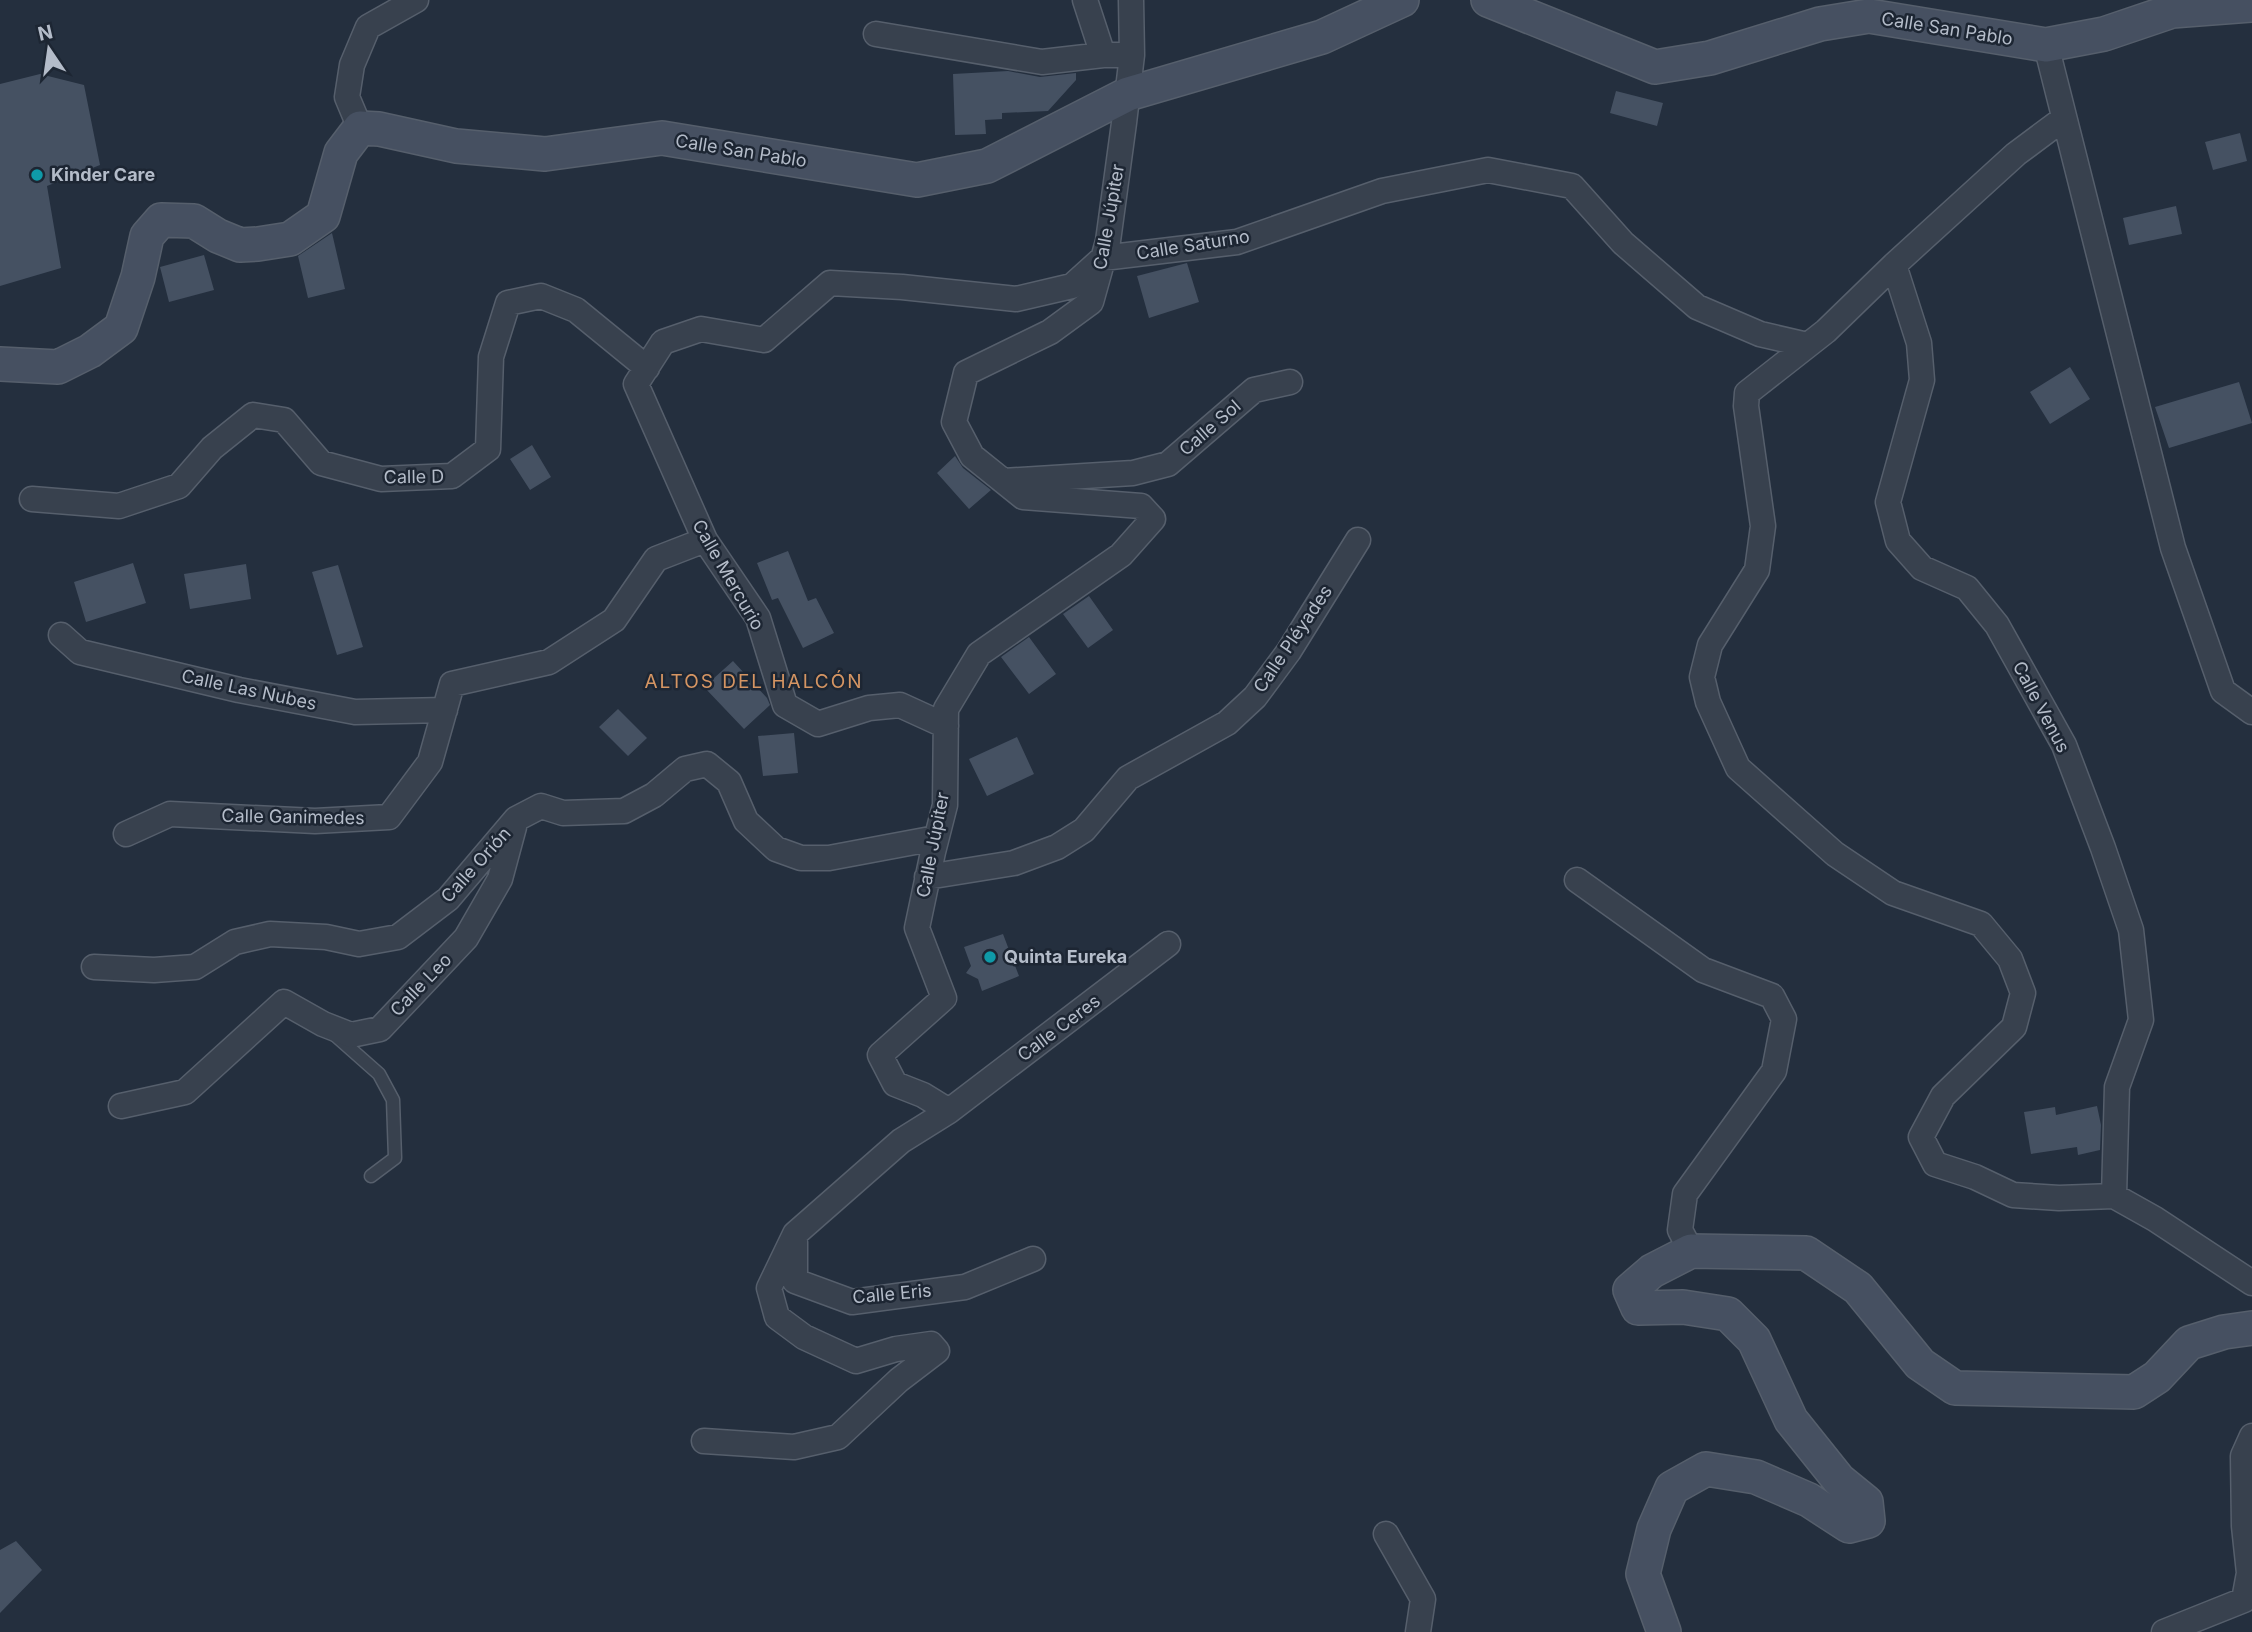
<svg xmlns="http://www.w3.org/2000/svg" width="2252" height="1632" viewBox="0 0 2252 1632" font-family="Inter,sans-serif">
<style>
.building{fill:#455162}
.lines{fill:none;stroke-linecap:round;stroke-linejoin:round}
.lane-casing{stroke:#565f6c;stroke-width:15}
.street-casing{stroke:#565f6c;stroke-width:27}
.secondary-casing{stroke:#565f6c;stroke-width:36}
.lane{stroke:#38414e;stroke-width:12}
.street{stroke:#38414e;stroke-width:24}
.secondary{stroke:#465061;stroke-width:33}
.culture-dot{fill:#0f9aa8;stroke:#1d2633;stroke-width:2.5}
.labels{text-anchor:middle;stroke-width:5;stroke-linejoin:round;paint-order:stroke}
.street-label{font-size:18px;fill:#b4bcc9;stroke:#1d2633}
.poi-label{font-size:18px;font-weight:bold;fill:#b4bcc9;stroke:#1d2633;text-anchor:start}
.neighbourhood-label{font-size:19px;letter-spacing:2px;fill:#d59563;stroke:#1d2633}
</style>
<rect width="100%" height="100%" fill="#242f3e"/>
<path class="building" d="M1008,71l32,6 36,-4v7l-28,31 -46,2v6l-17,1 1,14 -31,1 -2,-61z
M40,74l44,11 16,80 -53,21 14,82 -61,18v-202z
M1616,91l47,12 -6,23 -47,-13z
M2240,133l7,28 -34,9 -8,-28z
M2176,206l6,28 -53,11 -6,-27z
M332,233l13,56 -37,9 -10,-42z
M204,255l10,35 -45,12 -9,-35z
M1187,263l12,39 -50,16 -12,-42z
M2070,367l20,32 -40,25 -20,-32z
M2239,382l13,41 -83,25 -14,-41z
M532,445l19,32 -21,13 -20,-31z
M955,456l8,12 28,22 -22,19 -32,-36z
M788,551l20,50 8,-3 18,35 -31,15 -25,-50 -6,2 -15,-37z
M133,563l13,40 -60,19 -12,-40z
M246,564l5,35 -61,10 -6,-35z
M338,565l25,82 -26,8 -25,-83z
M1089,596l24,34 -25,18 -25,-34z
M1029,637l27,37 -27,20 -28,-37z
M733,661l34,37 3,7 -26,24 -40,-42z
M618,709l29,29 -19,18 -29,-29z
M794,733l4,40 -35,3 -5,-40z
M1017,737l17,37 -47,22 -18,-37z
M1003,934l16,42 -37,15 -4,-12 -12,-6 5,-7 -7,-19z
M2097,1106l4,19 -1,25 -22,5 -1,-8 -46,7 -7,-42 31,-5 1,8z
M16,1541l26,29 -42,43v-63z"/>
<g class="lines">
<g class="lane-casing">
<path id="lane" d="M336,1036l43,38 14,26 2,58 -24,18"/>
</g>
<g class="street-casing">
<path id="street" d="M1085,0l18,55
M876,34l166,28 61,-7h29
M2046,45l127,503 50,143 29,21
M2063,119l-47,35 -122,111 -68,66 -79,62 -1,13 17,120 -6,44 -47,75 -8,32 6,25 30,66 97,86 58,39 88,31 29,35 13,34 -9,34 -71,69 -22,41 14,27 40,13 38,18 46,3 55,-2 41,23 97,64
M360,128l-13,-31 5,-32 16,-38 48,-27
M1894,265l25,78 3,37 -34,122 10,39 24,27 45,20 30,37 67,120 39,103 28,82 10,90 -24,67 -3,109
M1003,481l130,-8 35,-9 86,-74 36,-8
M32,499l87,7 60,-20 33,-38 41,-33 31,5 37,43 60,16 71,-3 36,-27 3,-92 17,-54 33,-7 35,14 71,58
M61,635l19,17 159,38 116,22 90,-2
M946,726l-46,-21 -31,3 -51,16 -33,-19 -27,-87 -53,-78 -69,-156 27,-42 38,-13 63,11 66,-57 72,4 114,12 56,-13 31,-28 134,-16 145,-51 106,-21 84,16 51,57 74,64 63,27 47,11
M126,834l44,-20 145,7 74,-4 41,-55 22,-78 97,-22 65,-42 42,-61 49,-19
M927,877l87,-14 43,-16 27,-17 44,-52 99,-55 28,-26 34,-46 69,-111
M1577,880l126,90 69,26 12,23 -10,52 -89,123 -5,36 11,21
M94,967l60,3 41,-3 40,-25 35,-8 56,3 33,7 39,-7 50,-38 68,-80 25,-13 22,7 61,-2 30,-16 31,-26 22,-5 22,18 17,39 30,28 25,9h28l107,-20
M121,1106l64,-14 99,-90 39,22 28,11 29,-6 86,-91 34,-59 14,-52
M949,1111l219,-167
M795,1242v39l57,21 113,-15 68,-28
M704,1441l90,6 44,-10 61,-57 38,-29 -6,-7 -35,5 -40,12 -52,-24 -27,-20 -8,-29 26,-54 106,-93 48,-30 -26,-16 -28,-11 -15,-29 64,-57 -27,-70 16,-76 12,-47 1,-96 33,-55 142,-99 32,-36 -12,-13 -118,-9 -51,-41 -18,-34 12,-49 84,-41 41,-30 17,-61 16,-118 8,-68 -1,-55
M1386,1534l37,65 -5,33
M2164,1632l80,-32 5,-27 -5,-47 -1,-70 9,-20"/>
</g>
<g class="secondary-casing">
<path id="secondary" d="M1488,0l167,67 55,-9 110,-34 49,-8 177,29 58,-11 68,-23 80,-6
M0,364l58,3 32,-16 31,-23 17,-51 9,-41 14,-16 33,1 24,15 22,9 18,-1 32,-5 33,-23 18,-63 19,-25 19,1 77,17 89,8 117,-16 255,42 70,-14 141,-72 194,-57 80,-37
M1664,1632l-21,-58 11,-45 18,-41 34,-19 50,8 53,23 40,26 19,-5 -2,-19 -27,-22 -48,-60 -37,-80 -26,-26 -45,-7 -45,1 -8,-18 22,-19 39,-20 115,2 52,35 62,76 35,24 179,4 23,-15 32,-34 35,-11 28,-4"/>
</g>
<use href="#lane" class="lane"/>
<use href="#street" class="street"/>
<use href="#secondary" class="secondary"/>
</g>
<g class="culture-dot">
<circle cx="37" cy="175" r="7"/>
<circle cx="990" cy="957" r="7"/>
</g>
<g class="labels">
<g class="street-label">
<text transform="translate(1947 29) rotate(9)" y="6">Calle San Pablo</text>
<text transform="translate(741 151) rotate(9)" y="6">Calle San Pablo</text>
<text transform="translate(1109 217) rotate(-80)" y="6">Calle Júpiter</text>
<text transform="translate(1193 245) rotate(-9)" y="6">Calle Saturno</text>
<text transform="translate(1210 428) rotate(-41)" y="6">Calle Sol</text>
<text transform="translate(414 477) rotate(-1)" y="6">Calle D</text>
<text transform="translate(728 575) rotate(60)" y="6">Calle Mercurio</text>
<text transform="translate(1293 639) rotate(-56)" y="6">Calle Pléyades</text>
<text transform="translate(249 690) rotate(12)" y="6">Calle Las Nubes</text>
<text transform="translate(2041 707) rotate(62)" y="6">Calle Venus</text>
<text transform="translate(293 817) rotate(1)" y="6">Calle Ganimedes</text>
<text transform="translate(933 845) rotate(-79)" y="6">Calle Júpiter</text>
<text transform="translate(476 865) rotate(-48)" y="6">Calle Orión</text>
<text transform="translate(421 985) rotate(-46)" y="6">Calle Leo</text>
<text transform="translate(1059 1028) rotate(-37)" y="6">Calle Ceres</text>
<text transform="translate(892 1294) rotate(-5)" y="6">Calle Eris</text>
</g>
<g class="poi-label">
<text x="51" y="181">Kinder Care</text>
<text x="1004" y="963">Quinta Eureka</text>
</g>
<g class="neighbourhood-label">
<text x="754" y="688">ALTOS DEL HALCÓN</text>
</g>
</g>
<g transform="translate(49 49) rotate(347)" stroke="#1d2633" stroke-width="5" paint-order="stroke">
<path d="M0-5L12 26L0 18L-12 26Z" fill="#b4bcc9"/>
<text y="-10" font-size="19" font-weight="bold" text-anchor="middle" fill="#b4bcc9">N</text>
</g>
</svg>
